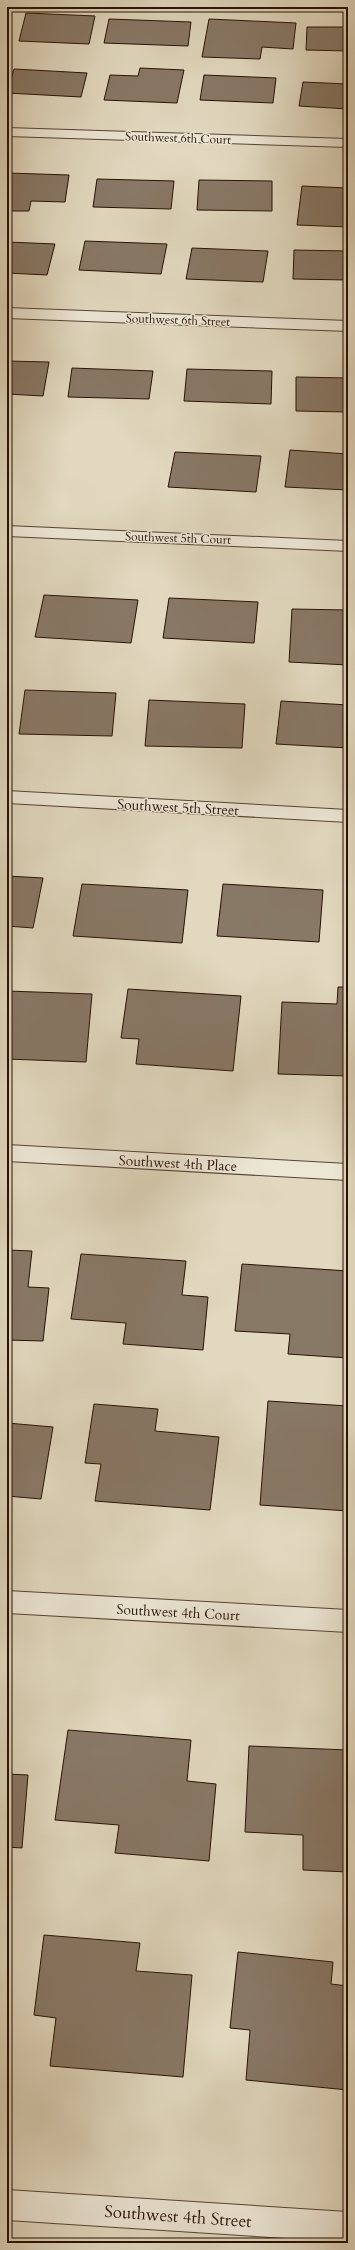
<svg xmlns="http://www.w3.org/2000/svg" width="355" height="2250" viewBox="0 0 355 2250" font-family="Cardo,serif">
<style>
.building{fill:#887866;stroke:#271105}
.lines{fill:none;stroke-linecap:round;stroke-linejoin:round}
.minor-casing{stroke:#564334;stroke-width:2}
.minor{fill:#ece6d5;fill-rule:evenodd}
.labels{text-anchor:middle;stroke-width:3;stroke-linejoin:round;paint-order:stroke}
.far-street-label{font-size:12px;fill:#271105;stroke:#ece6d5}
.street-label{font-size:14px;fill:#271105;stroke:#ece6d5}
.near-street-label{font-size:17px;fill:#271105;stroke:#ece6d5}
</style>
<rect width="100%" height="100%" fill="#e1d8bf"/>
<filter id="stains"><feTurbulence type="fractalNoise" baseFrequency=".005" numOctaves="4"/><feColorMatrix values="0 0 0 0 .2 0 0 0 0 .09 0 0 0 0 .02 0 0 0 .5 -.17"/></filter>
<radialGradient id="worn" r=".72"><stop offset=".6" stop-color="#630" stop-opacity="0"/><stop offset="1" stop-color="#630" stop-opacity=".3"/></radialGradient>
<path class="building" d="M26,13l69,3 -6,28 -70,-3z
M109,19l82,3 -3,24 -84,-3z
M209,19l87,4 -3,26 -31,-2 -2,12 -58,-2z
M307,27h41v24l-42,-1z
M140,68l44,2 -7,33 -73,-3 6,-25 28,1z
M14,69l73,4 -6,24 -74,-4z
M204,75l72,3 -3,25 -73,-3z
M303,82l45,2v25l-49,-3z
M7,173l62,2 -4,27 -34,-1 -2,10h-22z
M97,179l77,2 -3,28 -78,-2z
M199,180l73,1v30l-75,-1z
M302,186l46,2v39l-51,-2z
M85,241l82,3 -6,30 -82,-4z
M7,242l48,2 -8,31 -40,-2z
M192,248l76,3 -5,31 -77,-3z
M294,250l54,1v29l-55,-1z
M7,361l42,1 -6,34 -36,-2z
M72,368l81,3 -4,28 -81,-2z
M187,369l85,2 -1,33 -87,-3z
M296,377l52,1v34l-52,-1z
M290,450l58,4v36l-63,-3z
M175,452l86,4 -5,36 -88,-5z
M44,595l94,5 -7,43 -96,-6z
M169,598l89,4 -4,41 -91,-5z
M292,609l56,1v55l-59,-3z
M25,690l91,3 -4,43 -93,-2z
M149,700l96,4 -3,44 -97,-2z
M281,701l67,4v43l-72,-4z
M7,876l36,2 -10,50 -26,-2z
M82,884l106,6 -6,53 -109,-7z
M223,884l100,6 -4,52 -102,-6z
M338,987h10v89l-70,-2 4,-72 55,2z
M128,989l113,7 -8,75 -97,-7 3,-25 -18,-1z
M7,991l85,3 -6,68 -79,-3z
M7,1250l25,1 -4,36 21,1 -6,53 -36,-1z
M81,1254l105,7 -4,34 26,2 -5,53 -80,-6 3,-21 -55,-4z
M242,1264l106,7v87l-60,-4 2,-20 -55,-3z
M268,1401l80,5v105l-88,-6z
M94,1404l64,5 -3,22 64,6 -9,73 -115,-9 6,-37 -16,-1z
M7,1423l46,4 -12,72 -34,-3z
M68,1730l123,10 -4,41 29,3 -7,77 -94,-8 4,-28 -64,-5z
M249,1746l99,4v122l-45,-2v-35l-58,-3z
M7,1774l21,1 -6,73 -15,-1z
M44,1935l96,8 -4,28 56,4 -9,102 -133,-11 6,-48 -22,-3z
M238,1952l95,10 -2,22 17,2v104l-102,-10 4,-50 -20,-2z"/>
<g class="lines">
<g class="minor-casing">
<path id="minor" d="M7,128l341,11v8l-341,-11z
M7,308l341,13v10l-341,-13z
M7,526l341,15v10l-341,-15z
M7,791l341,19v12l-341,-19z
M7,1145l341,19v16l-341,-19z
M7,1591l341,19v22l-341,-19z
M7,2190l341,22v30l-341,-22z"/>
</g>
<use href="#minor" class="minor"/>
</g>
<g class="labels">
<g class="far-street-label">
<text transform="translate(178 138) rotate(2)" y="4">Southwest 6th Court</text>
<text transform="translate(178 320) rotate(2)" y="4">Southwest 6th Street</text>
<text transform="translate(178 538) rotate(2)" y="4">Southwest 5th Court</text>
</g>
<g class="street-label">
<text transform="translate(178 807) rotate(3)" y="5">Southwest 5th Street</text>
<text transform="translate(178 1163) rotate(3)" y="5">Southwest 4th Place</text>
<text transform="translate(178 1612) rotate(3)" y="5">Southwest 4th Court</text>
</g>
<g class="near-street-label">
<text transform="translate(178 2216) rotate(4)" y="6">Southwest 4th Street</text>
</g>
</g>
<rect width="355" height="2250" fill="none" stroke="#e1d8bf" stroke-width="24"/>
<rect x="8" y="8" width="339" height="2234" fill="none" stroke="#271105" stroke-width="2"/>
<rect x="12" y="12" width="331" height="2226" fill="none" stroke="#271105"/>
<rect width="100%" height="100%" filter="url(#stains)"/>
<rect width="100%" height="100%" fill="url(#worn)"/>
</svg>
